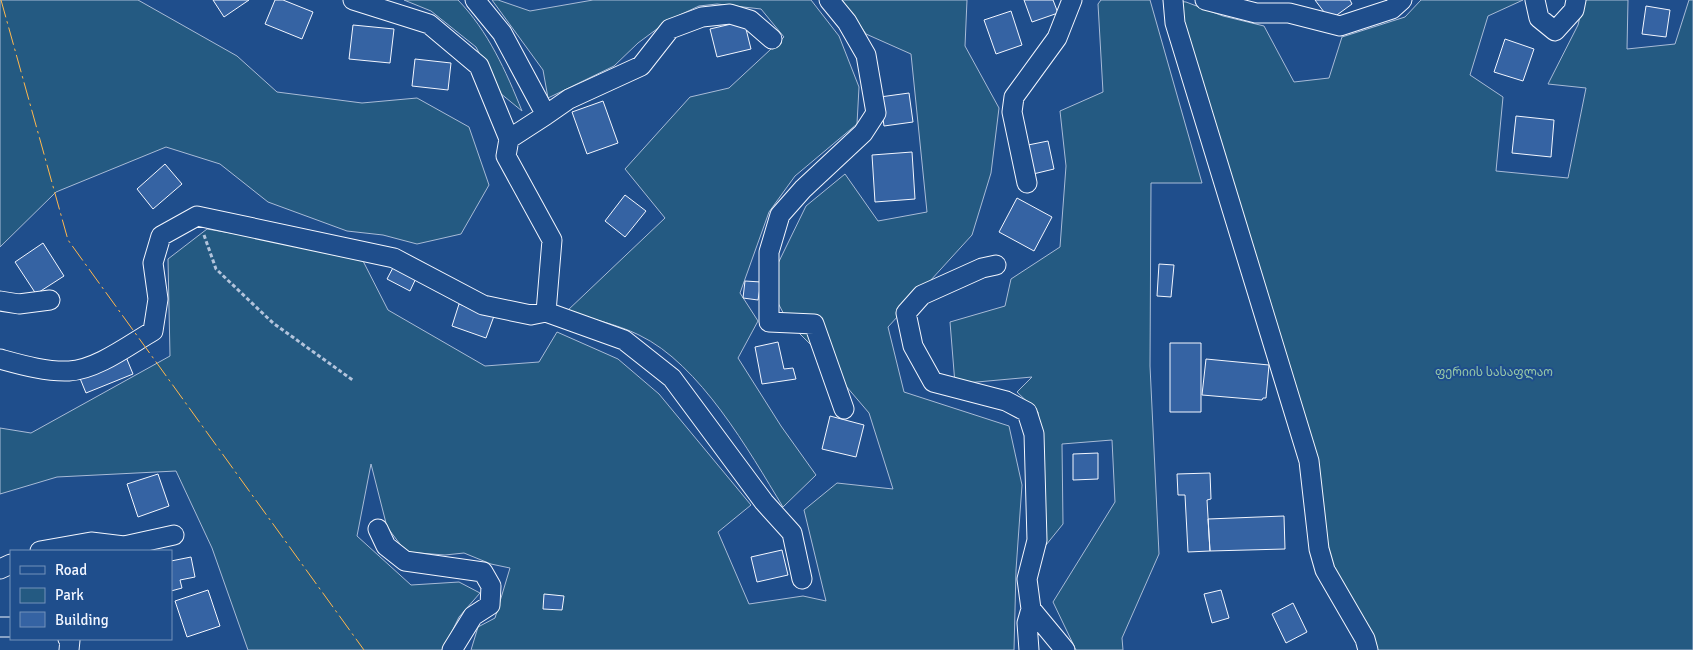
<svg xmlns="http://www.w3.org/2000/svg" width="1693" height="650" viewBox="0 0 1693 650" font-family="Signika,'Noto Sans Georgian',sans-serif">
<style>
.green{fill:#245a82;stroke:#a8bbd7}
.building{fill:#3563a3;stroke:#f2f6ff}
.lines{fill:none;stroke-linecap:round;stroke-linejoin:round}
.minor-casing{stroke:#f2f6ff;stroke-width:21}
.path{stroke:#b3c4dc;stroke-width:3;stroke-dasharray:4 2.5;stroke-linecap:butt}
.minor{stroke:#1f4e8c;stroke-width:19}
.power{stroke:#ffb74d;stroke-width:1;stroke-dasharray:18 4 2.5 4;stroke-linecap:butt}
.labels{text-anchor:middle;stroke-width:4;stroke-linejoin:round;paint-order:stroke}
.park-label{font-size:12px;fill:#97c8a6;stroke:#1f4e8c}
</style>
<rect width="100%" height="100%" fill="#1f4e8c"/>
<path class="green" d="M0,0h138l99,56 40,36 85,11 55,-5 52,29 20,58 -28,49 -44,10 -34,-9 -36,-4 -79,-29 -48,-38 -54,-17 -110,45 -56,55z
M404,0h54c30,31 48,71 64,111l-22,-18 -24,-46 -45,-36z
M492,0h6l32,11 63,-11h218l28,36 20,51 -2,37 -62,52 -26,36 -29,81 18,28 -20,37 43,68 35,49 -33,32c-34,-56 -83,-143 -144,-172 -22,-11 -49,-16 -72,-24l98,-93 -40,-49 65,-72 39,-9 55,-51 -23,-28 -44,-5 -18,2 -30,14 -31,23 -24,23 -66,32 -5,-28z
M842,0h125l-2,46 34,62 -8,65 -19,62 -84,92 16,65 105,34 13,59 -6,85 -2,80h-543l7,-23 17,-9 15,-50 -19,-4 -27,-11 -19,2 -39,-3 -19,-25 -16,-63 -14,72 54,49 48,-3 21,11 -21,24 -16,33h-195l-36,-102 -36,-77 -119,6 -57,17v-66l31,5 139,-77 -2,-97 39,-30 89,15 66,15 26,51 97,56 54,-4 18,-30 61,27 41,35 92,111 -33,27 31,72 54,-8 23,5 -22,-91 33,-27 56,6 -24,-76 -58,-68 -23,-23 -20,-38 38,-78 39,-32 33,47 49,-9 -16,-158 -45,-20z
M1101,0h49l52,183h-51l-1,183 9,188 -37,84 1,12h-47l-23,-48 62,-100 -3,-62 -50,4 1,80 -17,21 -8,-133 -21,-20 15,-15 -77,7 -5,-62 55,-16 6,-27 49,-32 6,-81 -6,-55 43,-19 -5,-88z
M1421,0h102l-35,16 -18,59 33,22 -7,74 72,7 18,-90 -38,-4 30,-59 6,-25h44l-1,49 48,-5 14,-44h4v650h-322l-43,-80 -15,-110 -137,-459 10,1 37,14 41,10 30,56 35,-4 13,-41 63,-20z"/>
<path class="building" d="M213,0h36l-25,17z
M275,0h8l30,12 -11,27 -37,-15z
M1024,0h29l5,13 -26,9z
M1315,0h35l2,4 -22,16z
M1646,6l24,4 -4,27 -24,-3z
M1011,11l11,34 -26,9 -12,-34z
M744,21l7,28 -34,8 -7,-28z
M353,25l41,4 -4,34 -41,-4z
M1505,39l29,10 -11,32 -29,-9z
M415,59l36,4 -3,27 -36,-4z
M909,93l4,29 -29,4 -4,-29z
M603,101l15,42 -31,11 -15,-42z
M1516,116l38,4 -3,37 -39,-4z
M1048,141l6,28 -25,6 -6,-29z
M912,152l3,47 -40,3 -3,-47z
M165,164l17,20 -29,25 -16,-20z
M625,195l21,16 -21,26 -20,-16z
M1017,198l35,19 -18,34 -35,-19z
M43,243l21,33 -28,18 -21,-32z
M396,262l22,12 -8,17 -23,-12z
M1159,264l15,1 -3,32 -14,-1z
M745,281l16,1 -3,18 -15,-2z
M459,304l35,12 -8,22 -34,-12z
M778,342l6,27 9,-1 3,11 -34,5 -7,-37z
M1170,343h31v69h-31z
M124,352l9,22 -47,19 -9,-22z
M1206,359l63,6 -3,33h-3l-1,2 -60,-5z
M830,416l34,9 -8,32 -34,-8z
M1098,453v26l-25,1v-26z
M1210,473l1,26 -4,1 3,51 -22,1 -3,-57h-7l-1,-21z
M158,474l11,32 -31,11 -11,-33z
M1284,516l1,33 -75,2 -2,-32z
M782,550l6,25 -31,7 -6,-25z
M191,557l4,20 -15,3 2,8 -11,3v-30z
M208,590l12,36 -33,11 -12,-36z
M1221,590l8,28 -17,5 -8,-29z
M544,594l20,2 -2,14 -19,-1z
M1293,603l14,29 -21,11 -14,-29z"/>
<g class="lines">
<g class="minor-casing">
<path id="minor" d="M353,0l76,24 50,42 30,73 37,-24 -44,-82 -27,-33
M829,0l18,22 19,33 10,58 -13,20 -60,56 -23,26 -11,37v70l45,2 30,85
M1173,0l2,23 134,438 10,88 6,21 40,69 3,11
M1205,0l51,13h33l51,13 52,-17 10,-9
M1535,0l4,18 16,13 19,-21 2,-10
M546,115l23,-16 72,-33 29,-37 32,-12 28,-3 20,6 22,19
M1027,183l-15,-71 2,-15 43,-59 15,-38
M996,265l-14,3 -60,27 -16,18 7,33 20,36 73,19 21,11 7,22 3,106 -10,39 4,30 34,41
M0,301l19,3 31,-4
M546,312l78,28 48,38 92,124 28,31 10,46
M0,359c22,6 46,13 69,12 27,-1 60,-26 84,-40l5,-32 -5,-36 8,-27 36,-20 197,42 89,47 48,10 15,-3 6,-72 -46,-84 3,-17
M378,529l8,17 19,15 78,11 8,14 -1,19 -17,11 -21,34
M40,551l51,-9 33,4 50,-11
M0,569l11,-5
M0,627h11
M68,639l2,1 -1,10
M1029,650l-2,-27 4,-14"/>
</g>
<path class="path" d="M204,235l12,34 57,54 81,58"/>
<use href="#minor" class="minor"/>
<path class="power" d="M1,0l67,240 296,410"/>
</g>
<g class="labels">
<g class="park-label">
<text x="1494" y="376">ფერიის სასაფლაო</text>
</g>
</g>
<rect x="10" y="550" width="162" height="90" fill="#1f4e8c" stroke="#7391ba"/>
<rect x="20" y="566" width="25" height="8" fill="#1f4e8c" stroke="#7391ba"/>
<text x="55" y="575" font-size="15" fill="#f2f6ff">Road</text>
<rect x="20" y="588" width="25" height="15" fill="#245a82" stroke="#7391ba"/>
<text x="55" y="600" font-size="15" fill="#f2f6ff">Park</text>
<rect x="20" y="612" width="25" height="15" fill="#3563a3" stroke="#7391ba"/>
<text x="55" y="625" font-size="15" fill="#f2f6ff">Building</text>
</svg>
